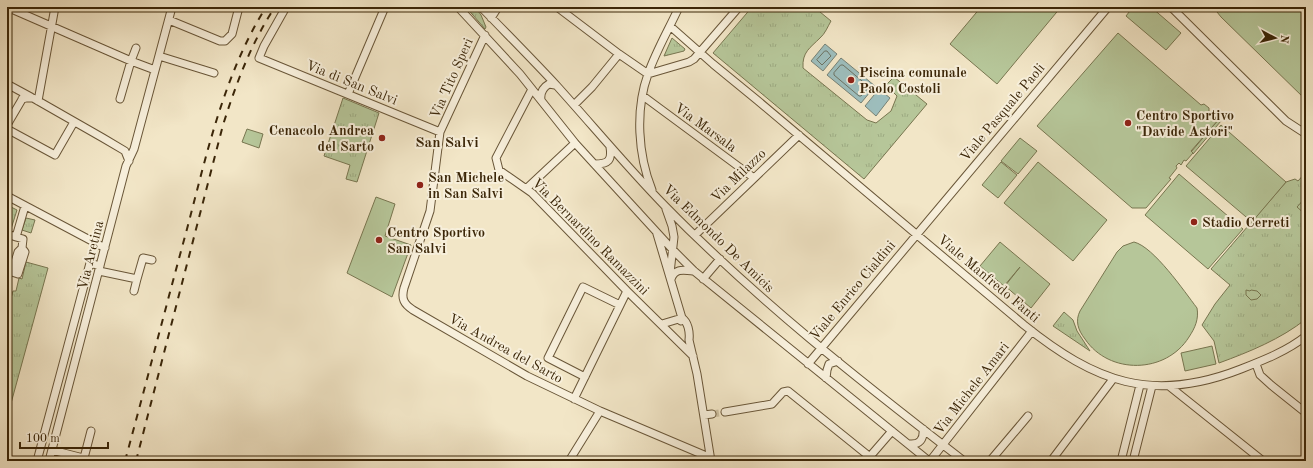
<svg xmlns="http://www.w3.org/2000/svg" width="1313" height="468" viewBox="0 0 1313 468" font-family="'Old Standard TT',serif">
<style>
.grass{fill:url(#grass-tufts);stroke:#787650}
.pitch{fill:#b6c699;stroke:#787650}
.water{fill:#9dbebd;stroke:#768175}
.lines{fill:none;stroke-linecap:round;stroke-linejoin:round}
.shore{stroke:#6c7262;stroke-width:1}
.minor-tunnel{stroke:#cdc0a1;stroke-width:7;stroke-dasharray:7 3.5;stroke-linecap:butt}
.minor-casing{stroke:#695638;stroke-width:9}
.minor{stroke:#f7efdb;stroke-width:7}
.rail{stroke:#3b2608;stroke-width:2;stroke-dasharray:7 7;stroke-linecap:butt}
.poi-dot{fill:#8f2418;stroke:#f7efdb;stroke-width:1.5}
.labels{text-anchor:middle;stroke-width:4;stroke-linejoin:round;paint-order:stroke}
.poi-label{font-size:14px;font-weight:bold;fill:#3b2608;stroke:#f7efdb;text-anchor:start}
.street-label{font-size:14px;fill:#3b2608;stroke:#f7efdb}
.neighbourhood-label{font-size:15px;font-weight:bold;fill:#3b2608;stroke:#f7efdb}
</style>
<defs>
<pattern id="grass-tufts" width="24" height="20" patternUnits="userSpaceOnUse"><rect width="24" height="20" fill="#b6c699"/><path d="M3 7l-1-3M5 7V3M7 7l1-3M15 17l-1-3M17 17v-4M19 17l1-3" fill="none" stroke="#9daa82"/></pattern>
</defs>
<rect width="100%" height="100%" fill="#f2e6c7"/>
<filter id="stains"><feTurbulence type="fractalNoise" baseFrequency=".005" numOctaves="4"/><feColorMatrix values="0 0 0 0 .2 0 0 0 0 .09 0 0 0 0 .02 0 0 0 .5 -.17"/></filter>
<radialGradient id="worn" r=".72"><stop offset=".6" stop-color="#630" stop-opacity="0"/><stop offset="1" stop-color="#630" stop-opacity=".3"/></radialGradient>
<path class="grass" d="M466,7h9l6,8 5,12 -1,2z
M752,7h62l17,14c-3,5 -6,13 -11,17 -10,10 -18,14 -17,30l64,52 9,3 15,-12 6,-15 -11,-11 8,-8 33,27 -63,75 -151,-126z
M672,38l13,11 -1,2 -20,5z
M343,98l36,15 -22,69 -11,-3 4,-14 -26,-9z
M1219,119l2,2 -28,33 -2,-2z
M1306,172v147c-25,20 -57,33 -87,44l-5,-22 -12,-16 13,-21 15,-19 -19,-16 75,-87 9,-3 3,2z
M9,206l8,4 -6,19 -4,-1v-14z
M26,218l9,2 -4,13 -9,-3z
M26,262l22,6 -41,150v-117l3,1 3,-11h3l3,-13 3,1z
M1064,312l9,8 4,11 13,20 -37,-25z"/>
<path class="pitch" d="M981,7h80l-64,77 -47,-40z
M1133,7h18l30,26 -15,17 -40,-34z
M1213,7h93v93l-85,-83z
M1118,33l83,72 3,-1 5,4v3l10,8 -28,32 2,2 -7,8 -2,-1 -3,5 -2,-2 -3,3 1,2 -8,10 2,1 -25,29h-14l-95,-82z
M1221,125l65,57 -34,40 -66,-56z
M247,129l16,5 -4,14 -17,-6z
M1020,138l17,13 -19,23 -17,-13z
M1001,162l16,13 -19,23 -16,-13z
M1038,162l69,58 -34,41 -69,-58z
M1179,174l64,55 -35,40 -63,-54z
M376,197l19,7 -10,32 26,9 -19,52 -45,-24z
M1306,197v18l-9,-8z
M1000,242l50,42 -19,24 -26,-22 15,-19 -16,19 -24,-20z
M1134,242c20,5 50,49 63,66 2,11 -2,20 -8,29 -23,37 -80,38 -104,2 -7,-9 -10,-18 -5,-28l37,-59 6,-6z
M1246,290l4,1 1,-1 6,1 4,4 -4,4 -6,1 -5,-5z
M1212,346l4,18 -31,7 -4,-18z"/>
<path class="water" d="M825,44l12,10 -14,17 -12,-10z
M841,58l34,28 -14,17 -34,-28z
M879,89l11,9 -14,18 -11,-10z"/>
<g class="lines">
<path class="shore" d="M825,51h2l4,5 -9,9 -5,-5z
M841,65h2l25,21v2l-7,8h-2l-25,-21v-2z"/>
<path class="minor-tunnel" d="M712,414l13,-2"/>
<g class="minor-casing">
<path id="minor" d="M7,7l124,54 24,9
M286,7l-22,39 -5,12 181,74
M458,7l62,67 55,69 98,107 21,21 235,190
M481,7c25,26 51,52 76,79 36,40 70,81 107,119 92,94 196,176 300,256
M557,7l62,47 29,20
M1171,7l115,114 20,13
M491,18l7,-11
M169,20l51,21h5l7,-7 7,-27
M670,26l43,38 44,36 267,225c71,57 128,79 217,44 23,-9 46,-18 65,-33
M485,35l-45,97 -10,79 -26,77c-3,11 0,16 9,22l114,66 73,35 111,47
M159,56l55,17
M648,74l41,-12 5,-3 45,-52
M7,84l24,13
M532,89l-36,69 3,12 33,23 95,98 66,65
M348,94l37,-87
M643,96l111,82
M22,99l4,-1h7l70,40 22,13 4,10
M120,99l11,-38 5,-13
M541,100c-1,-7 1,-12 8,-16l6,1
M38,101l17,-94
M574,105l18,-18 27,-33
M7,125l17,-29
M7,129l48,26 19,-33
M595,164c14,0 17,-4 15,-17
M527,188l48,-45
M652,190c-14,-35 -17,-80 -4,-116 8,-23 21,-45 31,-67
M7,196l98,52
M666,209l6,17 2,11 -4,36
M7,234l9,3 9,-31
M657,234l25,84 -1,3
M695,235l104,-100
M16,237l7,2 -1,9 3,4 -7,22 -6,-2 6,-20 4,-4
M99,271l38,8 6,-21 9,2
M671,279c4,-11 12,-9 23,-8
M703,279l17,-20
M134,291l3,-12
M682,318c6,4 8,14 7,22l8,34 14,87
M662,324l20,-6
M808,364l300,-357
M1256,364l4,11 11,10 35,28
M585,377l-37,-19 35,-71 37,18
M826,378l1,-8 2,-6 9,-3
M1169,386l94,75
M574,399l53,-108
M725,412l47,-8 11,-12 5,-1 82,66
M704,415l8,-1
M909,444c11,1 15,-5 14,-15
M52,450l43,11
M84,458l7,-27
M37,461l53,-198 10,3
M49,461l77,-295 8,-17 38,-142
M569,461l31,-50
M866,461l26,-30
M930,461l102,-130
M990,461l38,-45
M1051,461l62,-82
M1121,461l19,-76
M1133,461l19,-75"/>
</g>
<use href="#minor" class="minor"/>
<path class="rail" d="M125,461c21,-77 41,-155 62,-232 20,-76 37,-155 79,-222
M136,461l87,-336c13,-41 28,-82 52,-118"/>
</g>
<g class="poi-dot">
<circle cx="851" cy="80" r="4"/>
<circle cx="1128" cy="123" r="4"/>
<circle cx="382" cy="138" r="4"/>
<circle cx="420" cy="185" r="4"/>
<circle cx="1194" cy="222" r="4"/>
<circle cx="379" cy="240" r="4"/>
</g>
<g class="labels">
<g class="poi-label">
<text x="859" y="77">Piscina comunale<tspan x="859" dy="16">Paolo Costoli</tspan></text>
<text x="1136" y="120">Centro Sportivo<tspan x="1136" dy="16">"Davide Astori"</tspan></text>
<text x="374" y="135" text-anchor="end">Cenacolo Andrea<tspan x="374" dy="16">del Sarto</tspan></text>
<text x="428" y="182">San Michele<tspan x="428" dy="16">in San Salvi</tspan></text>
<text x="1202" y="227">Stadio Cerreti</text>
<text x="387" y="237">Centro Sportivo<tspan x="387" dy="16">San Salvi</tspan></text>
</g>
<g class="street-label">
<text transform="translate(451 78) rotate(-66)" y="5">Via Tito Speri</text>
<text transform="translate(352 82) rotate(22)" y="5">Via di San Salvi</text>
<text transform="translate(1002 112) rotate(-50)" y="5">Viale Pasquale Paoli</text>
<text transform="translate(706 127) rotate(36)" y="5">Via Marsala</text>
<text transform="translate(738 175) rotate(-44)" y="5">Via Milazzo</text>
<text transform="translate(591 236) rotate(45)" y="5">Via Bernardino Ramazzini</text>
<text transform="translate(719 238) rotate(44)" y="5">Via Edmondo De Amicis</text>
<text transform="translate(90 255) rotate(-76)" y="5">Via Aretina</text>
<text transform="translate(989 278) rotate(40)" y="5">Viale Manfredo Fanti</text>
<text transform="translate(852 290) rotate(-50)" y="5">Viale Enrico Cialdini</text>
<text transform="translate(506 348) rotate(29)" y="5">Via Andrea del Sarto</text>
<text transform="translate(971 388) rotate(-52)" y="5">Via Michele Amari</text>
</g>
<g class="neighbourhood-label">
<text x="447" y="147">San Salvi</text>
</g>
</g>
<rect width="1313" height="468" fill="none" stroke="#f2e6c7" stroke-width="24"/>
<rect x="8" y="8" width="1297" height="452" fill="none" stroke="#3b2608" stroke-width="2"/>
<rect x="12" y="12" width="1289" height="444" fill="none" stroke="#3b2608"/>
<g transform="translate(1275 38) rotate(97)" stroke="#f7efdb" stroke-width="3" paint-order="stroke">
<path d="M0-3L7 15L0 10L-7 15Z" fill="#3b2608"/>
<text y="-6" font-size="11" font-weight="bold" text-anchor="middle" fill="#3b2608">N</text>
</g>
<path d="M20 442v6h88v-6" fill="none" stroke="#3b2608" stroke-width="2"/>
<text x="26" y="442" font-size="12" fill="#3b2608" stroke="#f7efdb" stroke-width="3" paint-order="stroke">100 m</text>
<rect width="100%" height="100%" filter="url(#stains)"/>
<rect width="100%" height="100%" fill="url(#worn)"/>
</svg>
